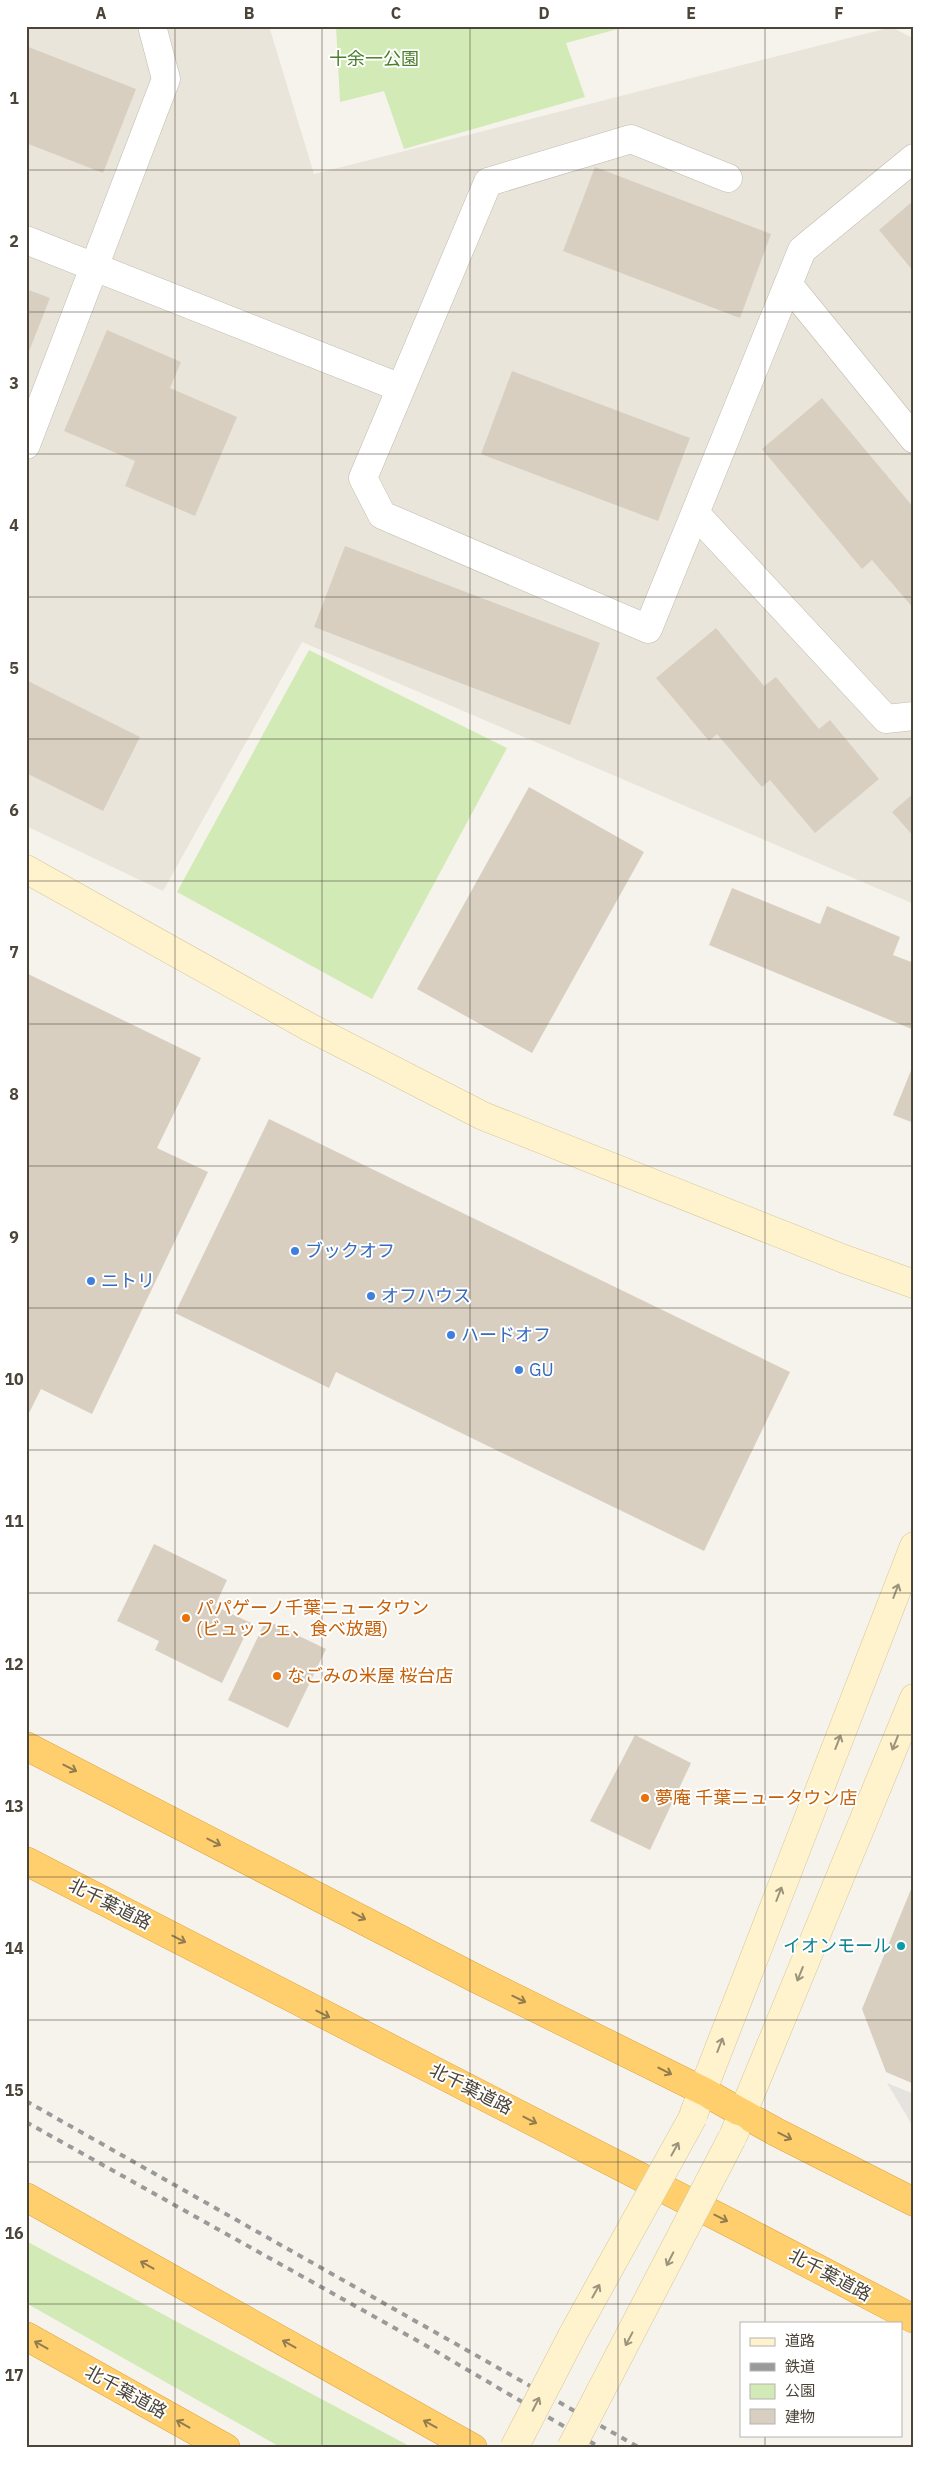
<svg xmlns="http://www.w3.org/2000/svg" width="940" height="2474" viewBox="0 0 940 2474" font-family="'IBM Plex Sans','Noto Sans JP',sans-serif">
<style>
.residential{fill:#eae5da}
.green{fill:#d2eab5}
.parking{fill:#e5e3e0}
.building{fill:#d8cfc1}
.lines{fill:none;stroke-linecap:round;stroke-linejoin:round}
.street-casing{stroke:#c2bbae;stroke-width:29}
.secondary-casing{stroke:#d6c79b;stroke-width:29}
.highway-casing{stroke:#e0a43c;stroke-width:29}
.street{stroke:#fff;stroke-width:28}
.secondary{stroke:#fff3cd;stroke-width:28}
.highway{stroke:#ffcf6e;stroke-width:28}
.rail{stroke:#9a9a9a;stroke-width:4;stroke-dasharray:6 6;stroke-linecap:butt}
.secondary-bridge-casing{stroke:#d6c79b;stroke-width:29;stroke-linecap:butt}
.secondary-bridge{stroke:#fff3cd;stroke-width:28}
.oneway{stroke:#9c937c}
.oneway2{stroke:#937c4e}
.grid{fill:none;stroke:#4b4439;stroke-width:1;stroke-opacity:0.55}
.shop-dot{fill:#3f7fe0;stroke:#fff;stroke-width:2}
.food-dot{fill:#e8710a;stroke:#fff;stroke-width:2}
.culture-dot{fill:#0f9aa8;stroke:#fff;stroke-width:2}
.labels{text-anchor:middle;stroke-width:4;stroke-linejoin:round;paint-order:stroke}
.park-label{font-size:18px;fill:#4a7f2a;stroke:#fff}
.shop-label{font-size:18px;fill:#366cbe;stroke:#fff;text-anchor:start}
.food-label{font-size:18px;fill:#c56008;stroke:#fff;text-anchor:start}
.street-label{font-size:18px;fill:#4b4439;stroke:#fff}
.culture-label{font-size:18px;fill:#0d838f;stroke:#fff;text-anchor:end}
.neatline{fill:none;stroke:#4b4439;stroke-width:2}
.grid-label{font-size:16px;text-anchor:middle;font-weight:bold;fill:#4b4439}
</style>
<rect width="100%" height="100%" fill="#f6f3ec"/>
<path class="residential" d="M26,26h243l45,148 578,-147 22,12v865l-612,-262 -139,249 -137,-65z"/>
<path class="green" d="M336,26h293l-63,17 19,54 -181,52 -20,-58 -44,11z
M309,650l198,98 -135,251 -195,-107z
M26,2241l387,207h-131l-256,-145z"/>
<path class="parking" d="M887,2083l27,11v34z"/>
<path class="building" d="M26,46l110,43 -33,84 -77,-30z
M595,167l176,67 -31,84 -177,-67z
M914,200v72l-35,-42z
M26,289l24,9 -24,61z
M107,330l74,32 -11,26 67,29 -42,99 -70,-30 10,-25 -71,-30z
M512,371l178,67 -32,83 -177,-67z
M822,398l92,110v101l-42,-49 -10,9 -100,-120z
M345,546l255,97 -30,82 -256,-98z
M716,628l48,58 12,-9 43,52 11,-9 49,59 -64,54 -45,-53 -8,7 -45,-53 -8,7 -53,-63z
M26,680l114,57 -37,74 -77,-38z
M529,787l115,65 -112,201 -115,-64z
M914,793v44l-22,-25z
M732,888l88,36 7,-18 73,31 -7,18 21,8v67l-205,-85z
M26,973l175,85 -44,90 51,24 -116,242 -51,-25 -15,30z
M914,1063v60l-21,-8z
M269,1119l521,253 -86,179 -368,-179 -7,16 -154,-75z
M154,1544l73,36 -12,26 36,17 -29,60 -67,-33 4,-9 -42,-20z
M266,1620l60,29 -38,79 -60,-28z
M635,1735l56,28 -41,87 -60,-29z
M914,1882v202l-28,-12 -24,-63z"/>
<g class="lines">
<g class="street-casing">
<path id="street" d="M26,240l375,148 87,-206 143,-43 97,39
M788,284l126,155
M401,388l-38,90 19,37 266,114 154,-379 112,-92
M26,445l140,-366 -14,-53
M695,513l191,206 28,-3"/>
</g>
<g class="secondary-casing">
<path id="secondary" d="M26,869l283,158 174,89 361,143 70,25
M694,2113l220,-567
M734,2134l180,-436"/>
</g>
<g class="highway-casing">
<path id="highway" d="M26,1746l449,232 228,113 73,41 138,70
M26,1861l716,368 172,90
M26,2197l447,251
M26,2336l200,112"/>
</g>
<use href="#street" class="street"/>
<use href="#secondary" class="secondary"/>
<use href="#highway" class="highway"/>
<path class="rail" d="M26,2101l614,347
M26,2122l399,223 176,103"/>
<g class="secondary-bridge-casing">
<path id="secondary-bridge" d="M514,2448l59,-114 120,-217
M571,2448l161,-310"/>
</g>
<use href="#secondary-bridge" class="secondary-bridge"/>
</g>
<defs><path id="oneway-shaft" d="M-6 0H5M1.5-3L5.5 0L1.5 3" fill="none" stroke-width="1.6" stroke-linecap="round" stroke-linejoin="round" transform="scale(1.25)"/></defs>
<g class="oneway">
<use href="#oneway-shaft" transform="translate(896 1591) rotate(-69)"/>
<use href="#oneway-shaft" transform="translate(838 1742) rotate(-69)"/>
<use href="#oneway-shaft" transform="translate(895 1743) rotate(112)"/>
<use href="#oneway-shaft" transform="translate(779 1894) rotate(-69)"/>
<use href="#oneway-shaft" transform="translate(800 1974) rotate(112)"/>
<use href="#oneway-shaft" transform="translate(720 2045) rotate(-69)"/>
<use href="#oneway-shaft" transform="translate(675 2149) rotate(-61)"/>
<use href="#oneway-shaft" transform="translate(670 2259) rotate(117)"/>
<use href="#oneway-shaft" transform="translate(596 2291) rotate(-61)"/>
<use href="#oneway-shaft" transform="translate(629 2339) rotate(118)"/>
<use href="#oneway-shaft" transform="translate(536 2404) rotate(-63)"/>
</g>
<g class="oneway2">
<use href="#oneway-shaft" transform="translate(70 1768) rotate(27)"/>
<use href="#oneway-shaft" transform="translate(214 1842) rotate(27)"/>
<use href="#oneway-shaft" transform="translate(359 1916) rotate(28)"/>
<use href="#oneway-shaft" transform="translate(179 1939) rotate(27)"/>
<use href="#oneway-shaft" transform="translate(519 1999) rotate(26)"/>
<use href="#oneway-shaft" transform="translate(323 2014) rotate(27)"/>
<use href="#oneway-shaft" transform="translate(665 2071) rotate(27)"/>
<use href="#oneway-shaft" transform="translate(530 2120) rotate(27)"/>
<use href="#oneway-shaft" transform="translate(785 2136) rotate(27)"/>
<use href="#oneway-shaft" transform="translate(721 2218) rotate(27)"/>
<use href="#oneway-shaft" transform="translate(147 2265) rotate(-151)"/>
<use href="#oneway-shaft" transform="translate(289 2344) rotate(-151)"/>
<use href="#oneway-shaft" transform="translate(41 2345) rotate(-151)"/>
<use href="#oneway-shaft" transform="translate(183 2424) rotate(-151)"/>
<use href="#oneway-shaft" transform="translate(430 2424) rotate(-151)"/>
</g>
<path class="grid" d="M175,26v2422M322,26v2422M470,26v2422M618,26v2422M765,26v2297M26,170h888M26,312h888M26,454h888M26,597h888M26,739h888M26,881h888M26,1024h888M26,1166h888M26,1308h888M26,1450h888M26,1593h888M26,1735h888M26,1877h888M26,2020h888M26,2162h888M26,2304h888M765,2435v13"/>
<g class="shop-dot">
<circle cx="295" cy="1251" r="5"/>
<circle cx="91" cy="1281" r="5"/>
<circle cx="371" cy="1296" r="5"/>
<circle cx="451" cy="1335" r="5"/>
<circle cx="519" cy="1370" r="5"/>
</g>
<g class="food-dot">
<circle cx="186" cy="1618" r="5"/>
<circle cx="277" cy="1676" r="5"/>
<circle cx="645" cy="1798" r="5"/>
</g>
<circle class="culture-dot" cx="901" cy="1946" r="5"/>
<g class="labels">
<g class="park-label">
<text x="374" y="65">十余一公園</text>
</g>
<g class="shop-label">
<text x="305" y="1257">ブックオフ</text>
<text x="101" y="1287">ニトリ</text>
<text x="381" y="1302">オフハウス</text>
<text x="461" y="1341">ハードオフ</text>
<text x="529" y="1376">GU</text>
</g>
<g class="food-label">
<text x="196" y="1614">パパゲーノ千葉ニュータウン<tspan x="196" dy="21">(ビュッフェ、食べ放題)</tspan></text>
<text x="287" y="1682">なごみの米屋 桜台店</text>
<text x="655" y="1804">夢庵 千葉ニュータウン店</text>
</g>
<g class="street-label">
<text transform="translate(110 1904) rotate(27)" y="6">北千葉道路</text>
<text transform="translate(471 2089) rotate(27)" y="6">北千葉道路</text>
<text transform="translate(830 2275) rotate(28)" y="6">北千葉道路</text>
<text transform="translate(126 2392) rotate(29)" y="6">北千葉道路</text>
</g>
<g class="culture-label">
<text x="891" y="1952">イオンモール</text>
</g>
</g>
<rect width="940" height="2474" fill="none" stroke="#ffffff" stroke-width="55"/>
<rect x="740" y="2322" width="162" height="115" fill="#ffffff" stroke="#b7b4b0"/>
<rect x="750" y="2338" width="25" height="8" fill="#fff3cd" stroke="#b7b4b0"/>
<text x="785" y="2346" font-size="15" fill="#4b4439">道路</text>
<rect x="750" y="2363" width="25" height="8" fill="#9a9a9a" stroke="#b7b4b0"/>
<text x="785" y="2372" font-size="15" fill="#4b4439">鉄道</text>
<rect x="750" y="2384" width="25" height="15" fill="#d2eab5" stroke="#b7b4b0"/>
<text x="785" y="2396" font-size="15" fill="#4b4439">公園</text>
<rect x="750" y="2409" width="25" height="15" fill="#d8cfc1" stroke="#b7b4b0"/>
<text x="785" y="2422" font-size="15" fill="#4b4439">建物</text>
<rect x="28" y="28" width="884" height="2418" class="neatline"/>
<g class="grid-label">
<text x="101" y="19">A</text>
<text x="249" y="19">B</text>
<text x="396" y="19">C</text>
<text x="544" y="19">D</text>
<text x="691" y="19">E</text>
<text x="839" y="19">F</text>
<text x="14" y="104">1</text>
<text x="14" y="247">2</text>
<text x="14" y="389">3</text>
<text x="14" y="531">4</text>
<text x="14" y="674">5</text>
<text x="14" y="816">6</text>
<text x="14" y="958">7</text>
<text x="14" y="1100">8</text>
<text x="14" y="1243">9</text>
<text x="14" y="1385">10</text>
<text x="14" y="1527">11</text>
<text x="14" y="1670">12</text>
<text x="14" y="1812">13</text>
<text x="14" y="1954">14</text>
<text x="14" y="2096">15</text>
<text x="14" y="2239">16</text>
<text x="14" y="2381">17</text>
</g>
</svg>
